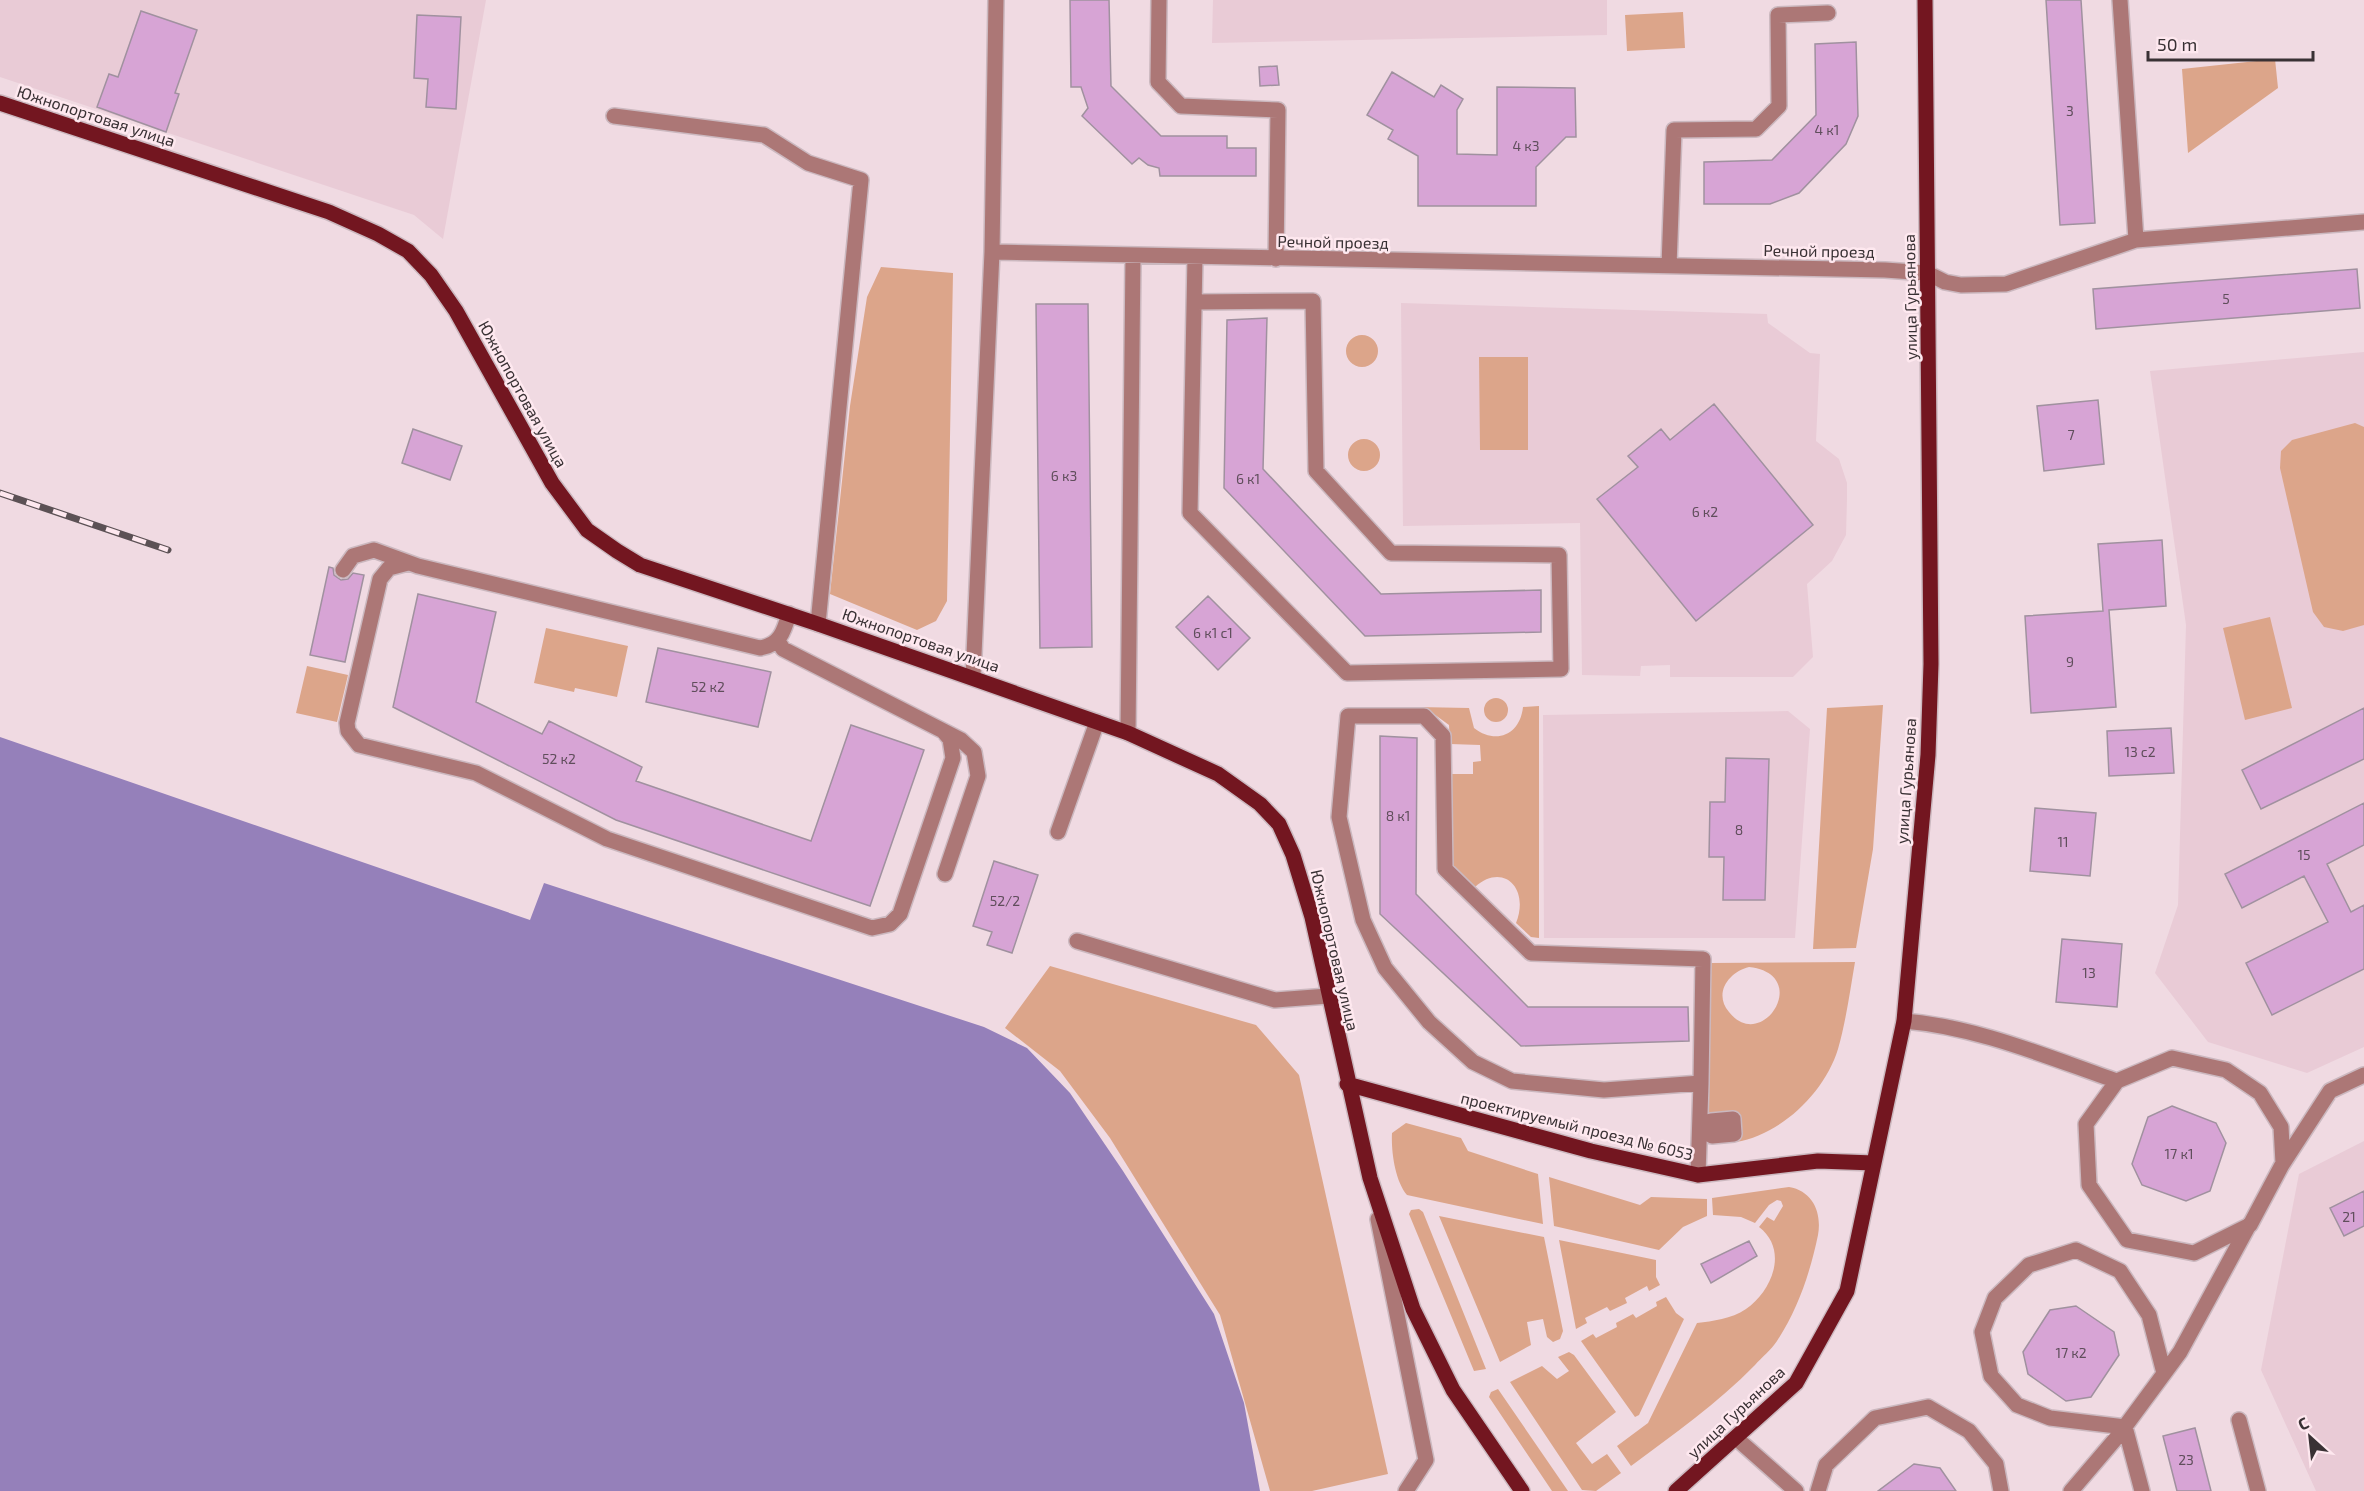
<svg xmlns="http://www.w3.org/2000/svg" width="2364" height="1491" viewBox="0 0 2364 1491" font-family="'Exo 2',sans-serif">
<style>
.built{fill:#e9cbd6}
.green{fill:#dca58a;fill-rule:evenodd}
.water{fill:#9580ba}
.building{fill:#d7a4d5;stroke:#a0919f;stroke-width:1.5}
.lines{fill:none;stroke-linecap:round;stroke-linejoin:round}
.minor-casing{stroke:#cbb8bf;stroke-width:18}
.major-casing{stroke:#cbb8bf;stroke-width:18}
.minor{stroke:#ac7776;stroke-width:15}
.major{stroke:#731620;stroke-width:15}
.rail-casing{stroke:#5c5155;stroke-width:7}
.rail{stroke:#fee8ef;stroke-width:4.5;stroke-dasharray:14;stroke-linecap:butt}
.labels{text-anchor:middle;stroke-width:5;stroke-linejoin:round;paint-order:stroke}
.number-label{font-size:14px;fill:#604e5c}
.street-label{font-size:16px;fill:#393134;stroke:#fee8ef}
</style>
<rect width="100%" height="100%" fill="#f0dae2"/>
<path class="built" d="M0,0h486l-43,239 -29,-24 -414,-138z
M1213,0h394v35l-395,8z
M1401,303l366,11 1,9 42,30 10,1 -4,87 23,18 8,24v16l-1,36 -14,26 -25,23 6,73 -20,20h-123v-12l-29,1 -1,10 -58,-1 -2,-152 -177,3z
M2364,352v695l-57,26 -99,-31 -53,-69 23,-68 8,-280 -36,-254z
M1788,711l22,18 -15,209h-251l-1,-223z
M2364,1141v350h-48l-55,-121 38,-196z"/>
<path class="green" d="M1683,12l2,36 -58,3 -2,-36z
M2275,59l3,29 -90,65 -6,-84z
M881,267l72,6 -6,328 -11,20 -19,9 -87,-36 20,-188 17,-109z
M1346 351a16 16 0 1 1 32 0a16 16 0 1 1-32 0Z
M1479,357h49v93h-48z
M2355,423l9,4v198l-21,6 -19,-4 -11,-15 -33,-144 1,-17 11,-11z
M1348 455a16 16 0 1 1 32 0a16 16 0 1 1-32 0Z
M2270,617l22,91 -47,12 -22,-92z
M546,628l82,18 -11,51 -42,-9 -1,4 -40,-9z
M307,666l41,9 -11,47 -41,-9z
M1484 710a12 12 0 1 1 24 0a12 12 0 1 1-24 0Z
M1883,705l-10,144 -17,99 -43,1 14,-241z
M1539,706v232l-8,-1 -15,-14c14,-35 -13,-61 -41,-36l-22,-22 -2,-91h22v-12l8,-1 -1,-16 -30,-1 -1,-19 -22,-16 -10,-2 52,1 5,20c22,17 46,7 49,-21z
M1855,962c-5,29 -9,59 -17,87 -13,43 -57,86 -102,93 -9,1 -19,0 -28,0l2,-179zM1749,967c64,7 13,87 -20,45 -16,-19 0,-40 20,-45z
M1050,966l206,59 43,50 89,399 -76,17h-42l-50,-176 -110,-177 -50,-67 -55,-43z
M1406,1123l55,15 7,13 70,23 5,50 -136,-29c-12,-14 -16,-44 -15,-62z
M1549,1177l91,28 11,-8 56,2v17l-24,11 -24,23 -105,-24z
M1789,1187c24,4 33,26 29,48 -8,38 -20,74 -41,106 -6,9 -15,16 -22,24 -37,38 -81,69 -124,101l-14,-20 31,-23 49,-100c16,-2 34,-4 49,-14 26,-18 43,-59 13,-82l8,-10 7,4 9,-15 -2,-5 -4,-1 -8,5 -14,18 -14,-6 -28,-2 -1,-17z
M1419,1209l4,3 63,157 -12,2 -65,-157 2,-4z
M1439,1216l105,21 19,94 -3,8 -7,3 -6,-5 -4,-18 -16,3 4,23 -31,17z
M1559,1240l97,20v17l4,8 -11,6 -2,-5 -22,12 2,5 -17,8 -3,-4 -22,11 2,5 -11,6z
M1666,1297l10,16 8,6 -45,96 -4,2 -54,-76 12,-7 3,4 21,-11 -1,-4 17,-9 3,4 21,-12 -1,-4z
M1569,1352l5,3 42,57 -40,31 16,21 15,-10 14,19 -25,18 -14,-1 -72,-108 32,-16 15,13 12,-8 -11,-14z
M1498,1389l70,102h-16l-63,-94 2,-5z"/>
<path class="water" d="M0,737l530,183 14,-37 440,144 43,21 43,45 53,78 91,143 30,89 16,88h-1260z"/>
<path class="building" d="M1070,0h39l2,86 50,50h66v12h29v28h-96l-1,-8 -11,-3 -9,-7 -7,6 -50,-48 6,-8 -7,-21h-10z
M2046,0h35l14,223 -35,2z
M141,11l56,19 -22,63 4,1 -13,38 -69,-25 12,-33 9,3z
M417,15l44,2 -5,92 -30,-2 2,-28 -14,-1z
M1856,42l2,74 -12,28 -47,49 -29,11h-66v-42l68,-2 44,-45 -1,-71z
M1277,66l2,19 -19,1 -1,-19z
M1392,72l42,25 7,-12 22,14 -6,11v44l40,1v-68l78,1 1,49h-10l-30,30v39h-118v-50l-30,-17 5,-9 -26,-15z
M2357,269l3,39 -264,21 -3,-40z
M1036,304h52l4,343 -52,1z
M1267,318l-4,151 118,125 160,-4v42l-176,4 -141,-148 3,-168z
M2098,400l6,64 -60,7 -7,-65z
M1714,404l99,121 -117,96 -99,-122 41,-32 -10,-11 33,-27 9,11z
M413,429l49,17 -12,34 -48,-17z
M2162,540l4,66 -57,4 7,97 -85,6 -6,-97 78,-5 -5,-67z
M329,567l4,1 1,7 7,5 7,-1 5,-6 11,2 -19,87 -35,-7z
M418,594l78,18 -20,90 66,32 7,-13 93,46 -6,14 175,60 40,-116 73,25 -54,156 -254,-86 -223,-113z
M1208,596l42,42 -32,32 -42,-43z
M658,648l113,24 -13,55 -112,-25z
M2364,708v51l-103,50 -19,-39z
M2171,728l3,45 -65,3 -2,-45z
M1380,736l37,2 -1,156 112,113h160l1,34 -168,5 -141,-132z
M1726,758l43,1 -4,141h-42l1,-43h-15l1,-55h15z
M2364,803v42l-37,19 24,48 13,-7v64l-92,46 -26,-52 82,-41 -24,-46 -62,32 -17,-34z
M2035,808l61,5 -6,63 -60,-5z
M994,861l44,14 -26,78 -25,-8 5,-13 -19,-6z
M2062,939l60,5 -5,63 -61,-5z
M2172,1106l44,17 10,20 -16,48 -24,10 -44,-16 -10,-21 16,-47z
M2364,1191v35l-20,10 -14,-28z
M1749,1241l8,15 -46,27 -10,-19z
M2076,1306l38,26 5,23 -28,42 -25,4 -38,-27 -5,-22 27,-42z
M2195,1428l16,63h-34l-14,-55z
M1914,1464l26,4 16,23h-78z"/>
<g class="lines">
<g class="minor-casing">
<path id="minor" d="M1159,0l-1,82 23,24 97,4 -2,149
M2120,0l16,240 228,-18
M614,116l150,19 44,28 53,17 -43,444
M992,252l893,18 42,3 18,9 16,3 45,-1 130,-44
M1669,266l5,-136 82,-1 23,-23 -1,-91 50,-2
M1195,302l118,-1 3,170 75,82 168,2 2,114 -214,4 -157,-160 5,-256
M408,563l-19,5 -9,11 -33,144 1,8 11,14 117,28 131,66 265,89 18,-4 10,-10 53,-156 -3,-19 -6,-7
M343,570l10,-14 21,-6 44,16 342,82c20,-3 24,-17 29,-34
M778,641l5,8 178,91 13,12 4,24 -33,98
M973,677l19,-425 4,-252
M1348,716h76l19,20 2,133 86,84 172,6 -2,124 -97,7 -92,-9 -39,-19 -44,-40 -44,-54 -22,-48 -24,-103z
M1128,733l5,-477
M1058,832l39,-110
M1077,941l198,59 53,-4
M1904,1021c74,6 143,36 213,60
M2172,1058l54,12 34,23 21,34 2,36 -33,62 -56,28 -67,-13 -38,-55 -3,-61 31,-43z
M1733,1119l1,15 -22,2 -1,-15z
M2282,1165l48,-74 34,-16
M1698,1175l3,-92
M1378,1219l48,241 -20,31
M2239,1420l19,71
M1736,1438l60,53
M1818,1491l8,-26 49,-47 53,-11 41,24 27,33 5,27
M2071,1491l47,-55 62,-84 69,-127
M2142,1491l-17,-64 -75,-9 -33,-13 -26,-29 -9,-44 13,-34 34,-33 47,-15 44,21 29,44 15,58"/>
</g>
<g class="major-casing">
<path id="major" d="M0,103l329,109 49,22 30,17 23,24 25,36 96,172 35,47 30,21 23,14 178,59 310,109 90,41 42,30 19,20 14,31 19,62 58,261 43,131 40,81 69,101
M1347,1084l244,67 107,24 120,-14 56,2
M1676,1491l120,-108 51,-92 57,-270 24,-266 3,-91 -6,-664"/>
</g>
<use href="#minor" class="minor"/>
<use href="#major" class="major"/>
<g class="rail-casing">
<path id="rail" d="M0,493l168,57"/>
</g>
<use href="#rail" class="rail"/>
</g>
<g class="labels">
<g class="number-label">
<text x="2070" y="116">3</text>
<text x="1827" y="135">4 к1</text>
<text x="1526" y="151">4 к3</text>
<text x="2226" y="304">5</text>
<text x="2071" y="440">7</text>
<text x="1064" y="481">6 к3</text>
<text x="1248" y="484">6 к1</text>
<text x="1705" y="517">6 к2</text>
<text x="1213" y="638">6 к1 с1</text>
<text x="2070" y="667">9</text>
<text x="708" y="692">52 к2</text>
<text x="2140" y="757">13 с2</text>
<text x="559" y="764">52 к2</text>
<text x="1398" y="821">8 к1</text>
<text x="1739" y="835">8</text>
<text x="2063" y="847">11</text>
<text x="2304" y="860">15</text>
<text x="1005" y="906">52/2</text>
<text x="2089" y="978">13</text>
<text x="2179" y="1159">17 к1</text>
<text x="2349" y="1222">21</text>
<text x="2071" y="1358">17 к2</text>
<text x="2186" y="1465">23</text>
</g>
<g class="street-label">
<text transform="translate(96 116) rotate(18)" y="6">Южнопортовая улица</text>
<text transform="translate(1333 242) rotate(1)" y="6">Речной проезд</text>
<text transform="translate(1819 251) rotate(1)" y="6">Речной проезд</text>
<text transform="translate(1910 297) rotate(-91)" y="6">улица Гурьянова</text>
<text transform="translate(523 394) rotate(61)" y="6">Южнопортовая улица</text>
<text transform="translate(921 640) rotate(19)" y="6">Южнопортовая улица</text>
<text transform="translate(1906 781) rotate(-86)" y="6">улица Гурьянова</text>
<text transform="translate(1335 950) rotate(77)" y="6">Южнопортовая улица</text>
<text transform="translate(1577 1126) rotate(14)" y="6">проектируемый проезд № 6053</text>
<text transform="translate(1736 1412) rotate(-43)" y="6">улица Гурьянова</text>
</g>
</g>
<g transform="translate(2310 1437) rotate(333)" stroke="#fee8ef" stroke-width="4.5" paint-order="stroke">
<path d="M0-4.5L10 22L0 15L-10 22Z" fill="#393134"/>
<text y="-9" font-size="16" font-weight="bold" text-anchor="middle" fill="#393134">С</text>
</g>
<path d="M2148 51v9h165v-9" fill="none" stroke="#393134" stroke-width="3"/>
<text x="2157" y="51" font-size="18" fill="#393134" stroke="#fee8ef" stroke-width="4.5" paint-order="stroke">50 m</text>
</svg>
